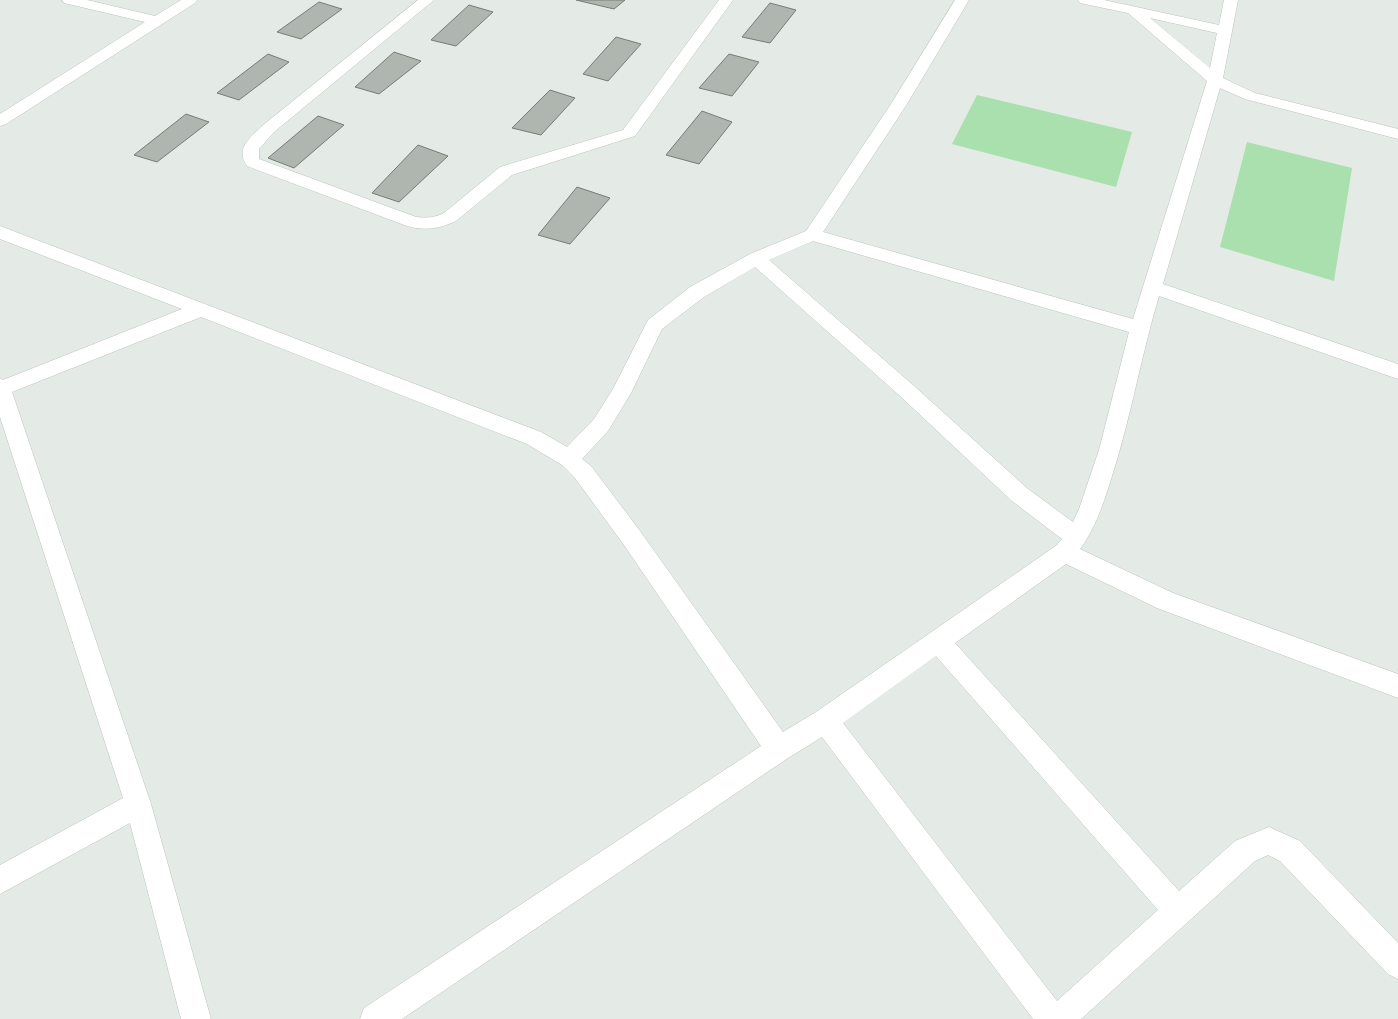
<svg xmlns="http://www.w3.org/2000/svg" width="1398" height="1019" viewBox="0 0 1398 1019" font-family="Overpass,sans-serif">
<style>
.green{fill:#a9e0ad}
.building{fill:#afb5af;stroke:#777c77}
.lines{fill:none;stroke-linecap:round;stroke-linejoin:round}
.minor-casing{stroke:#bec3be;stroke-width:1}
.minor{fill:#fff;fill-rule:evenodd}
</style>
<rect width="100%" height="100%" fill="#e4eae5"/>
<path class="green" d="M977,95l155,37 -16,55 -164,-43z
M1247,142l105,26 -18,113 -114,-34z"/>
<path class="building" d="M576,0h49l-11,9z
M319,2l23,7 -41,30 -24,-7z
M770,3l26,7 -26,33 -28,-6z
M469,5l24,7 -37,34 -25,-6z
M616,37l25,7 -33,37 -25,-7z
M394,52l27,9 -42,33 -24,-7z
M268,54l21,8 -50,38 -22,-7z
M729,54l30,8 -27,34 -33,-8z
M550,90l25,8 -34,37 -29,-7z
M702,111l30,11 -33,42 -33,-9z
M186,114l23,8 -52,40 -23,-7z
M318,116l26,9 -50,43 -26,-10z
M418,145l30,11 -49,46 -27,-9z
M577,187l33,11 -40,46 -32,-9z"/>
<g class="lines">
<g class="minor-casing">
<path id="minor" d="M62,0h25l68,16 26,-16h16l-2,3 -189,121 -6,2v-12l145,-92 -81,-19z
M418,0h16l-160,132 -15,17v10l157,58c11,1 18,1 28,-4l56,-46 123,-37 96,-130h14l-98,136 -123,39 -56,46c-17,8 -31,10 -49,5l-160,-60c-12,-18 3,-28 15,-40z
M955,0h14l-62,104 -84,128 310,87 74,-238 -79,-68 -48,-10 -2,-3h26l115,25 5,-25h14l-15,78 32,15 143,36v10l-153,-40 -25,-11 -57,196 235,80v15l-239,-83c-18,60 -28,121 -47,180 -8,26 -16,51 -32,73l93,44 225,81v24l-241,-90 -91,-44 -111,79 224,248 56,-50 34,-14 31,14 98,102v36l-10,-5 -108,-113 -12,-6 -13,6 -174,158h-48l-211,-282 -34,21 -386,261h-42l4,-11 397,-262 -137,-201 -49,-67 -13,-13 -35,-21 -326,-127 -189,75 139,412 60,215h-30l-51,-196 -130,71v-29l123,-67 -123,-381v-39l3,2 179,-71 -182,-70v-13l541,206 26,15 27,-28 19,-30 35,-69 42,-33 60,-33 56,-23 85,-127zM1150,18l67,15 -7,35zM813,241l316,91 -30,118 -20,59 -6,13 -45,-33 -115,-104 -144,-125zM755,267l144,128 113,106 50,38 -5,6 -241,167 -33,20 -143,-201 -49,-65 -9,-7 26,-28 23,-38 31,-64 42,-32zM936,656l222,254 -101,91 -214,-278z"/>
</g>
<use href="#minor" class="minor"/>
</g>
</svg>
